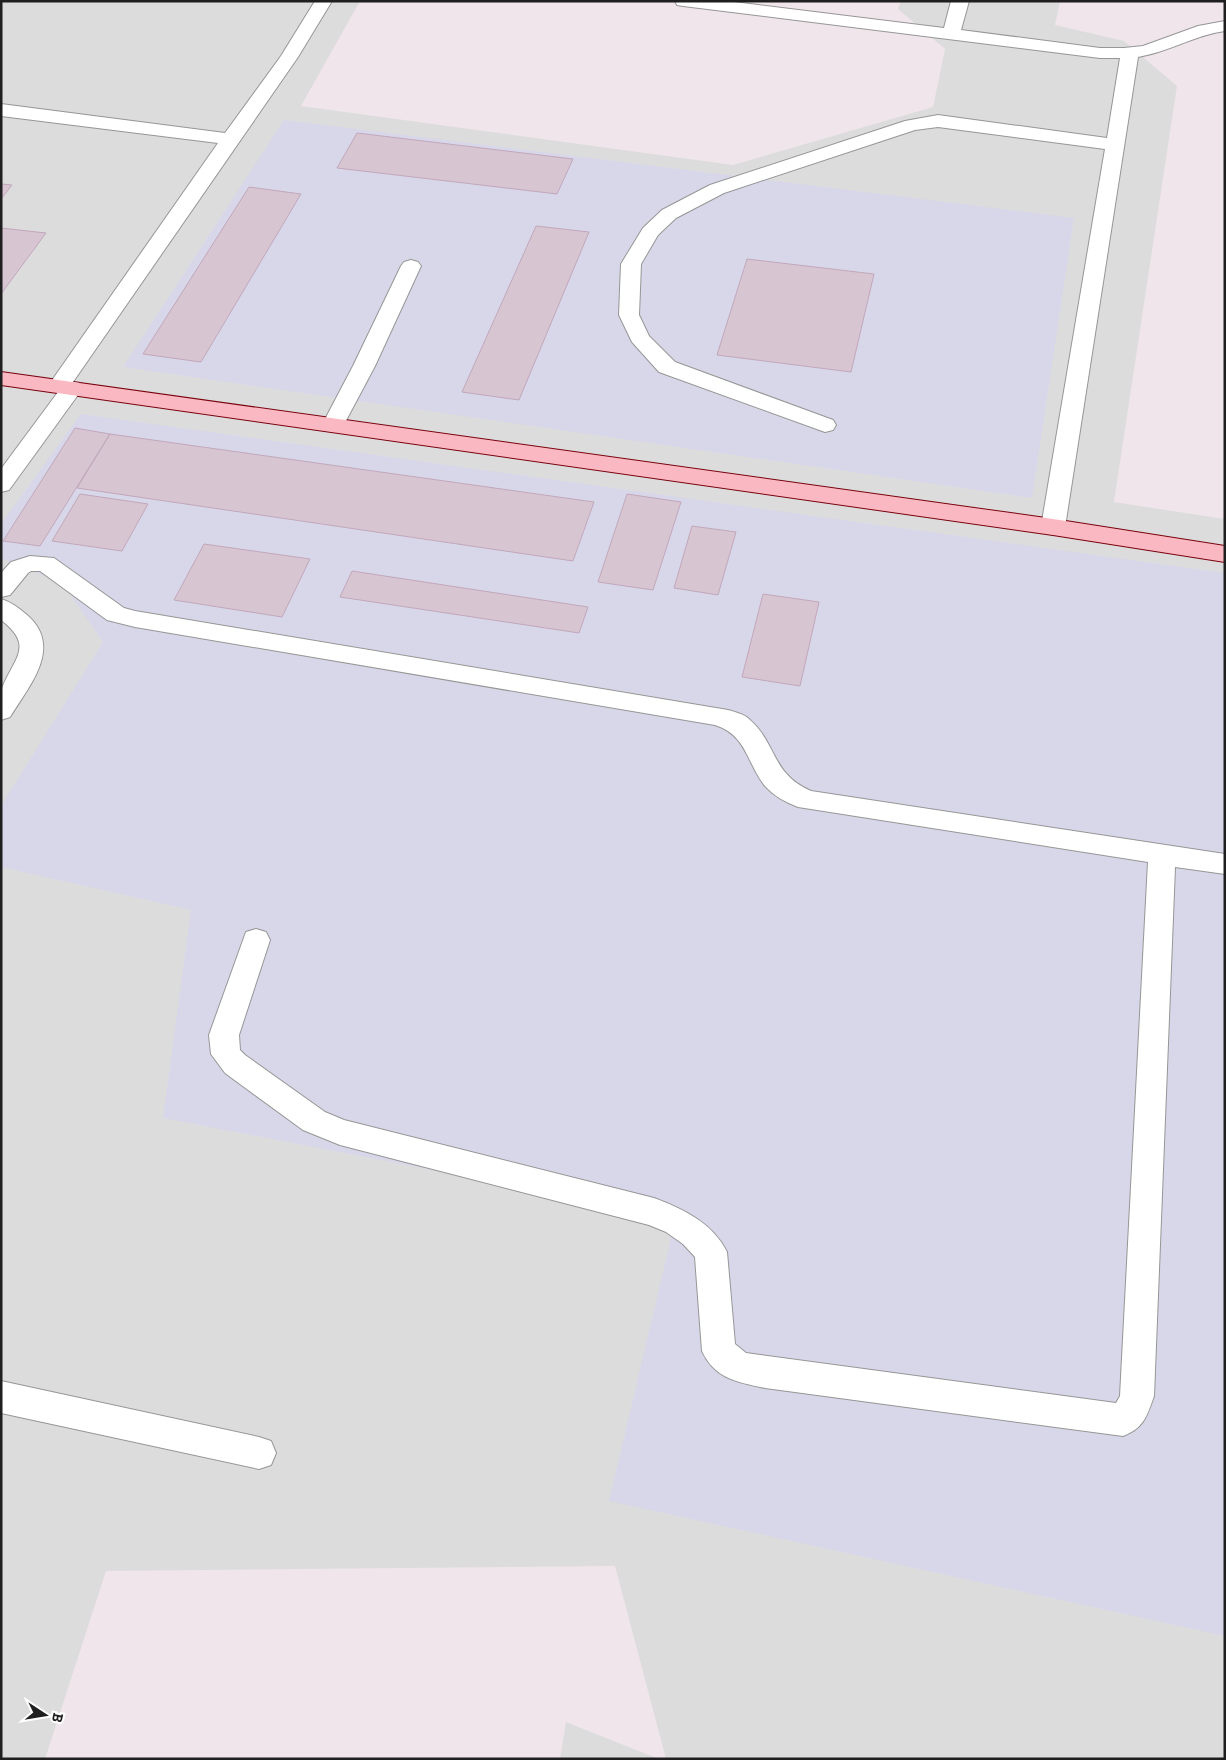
<svg xmlns="http://www.w3.org/2000/svg" width="1226" height="1760" viewBox="0 0 1226 1760" font-family="'Space Grotesk',sans-serif">
<style>
.residential{fill:#dddcdd}
.industrial{fill:#d7d7e9}
.building{fill:#d7c5d2;stroke:#c2a7bb}
.lines{fill:none;stroke-linecap:round;stroke-linejoin:round}
.street-casing{stroke:#969696;stroke-width:2}
.secondary-casing{stroke:#79030d;stroke-width:2}
.street{fill:#fff;fill-rule:evenodd}
.secondary{fill:#fab9c2;fill-rule:evenodd}
</style>
<rect width="100%" height="100%" fill="#f0e5eb"/>
<path class="residential" d="M1,1h359l-59,105 432,59 200,-58 12,-58 -47,-40 3,-8h159l-5,24 69,16 53,45 -63,416 111,17v1240h-559l-51,-193 -509,5 -61,188h-44z
M566,1722l93,37h-99z"/>
<path class="industrial" d="M284,120l790,98 -42,280 -909,-131z
M81,414l1144,159v1063l-616,-135 67,-284 -513,-99 28,-208 -190,-43v-61l102,-164 -40,-58 -62,-26v-34z"/>
<path class="building" d="M357,133l216,26 -16,35 -220,-26z
M1,184l11,1 -11,14z
M249,187l52,7 -100,168 -58,-8z
M536,226l53,6 -70,168 -57,-8z
M1,228l45,5 -45,61z
M747,259l127,15 -23,98 -134,-17z
M75,428l35,6 -70,112 -37,-5z
M110,434l484,68 -21,59 -496,-73z
M80,494l68,10 -26,47 -70,-10z
M627,494l54,8 -28,88 -55,-8z
M692,526l44,6 -18,63 -44,-7z
M204,544l106,15 -28,58 -108,-17z
M352,571l236,36 -9,26 -239,-36z
M763,594l56,8 -19,84 -58,-9z"/>
<g class="lines">
<g class="street-casing">
<path id="street" d="M315,1h17l-34,56 -225,325 7,1 3,5 -74,102 -8,2v-23l57,-77 -7,-1 -3,-5 170,-243 -217,-27v-12l224,29 56,-77z
M675,1h51l218,27 7,-27h18l-8,29 139,18h24l19,-2 55,-20 27,-5v10c-30,4 -57,21 -87,26l-73,470 -4,5 -8,3 -8,-3 -4,-5 64,-378 -167,-22 -23,3 -191,63 -48,25 -18,17 -17,29 -2,51 10,21 26,26 158,58 3,5 -3,5 -8,2 -166,-60 -27,-30 -13,-27 2,-51 22,-36 19,-18 48,-25 195,-64 33,-6 169,23 13,-80h-20l-417,-52 -6,-1z
M411,260l7,2 3,4 -46,100 -34,64 -8,2 -8,-2 -3,-5 31,-59 48,-100 3,-4z
M30,556l24,2 70,50 11,3 593,99c7,2 16,4 21,9 28,24 22,55 62,72l414,63v20l-50,-7 -21,529c-7,20 -10,32 -31,40l-358,-48c-28,-6 -50,-9 -63,-37l-7,-94 -12,-13 -17,-12 -17,-7 -309,-80 -37,-15 -78,-57 -14,-19 -2,-19 37,-103 10,-3 10,3 4,8 -31,95 1,15 5,5 80,57 19,8 310,78c29,11 59,25 73,54l8,92 11,9 370,50 4,-7 28,-534 -350,-55c-13,-5 -24,-11 -33,-21 -18,-22 -18,-51 -50,-61l-580,-98 -28,-7 -67,-49h-9l-3,2 -18,22 -9,2v-24l10,-11z
M1,599c10,3 18,9 26,16 37,32 2,71 -17,102l-9,3c0,-9 -1,-23 1,-32 12,-30 33,-42 -1,-68z
M1,1381l258,56 12,4 5,12 -5,12 -12,4 -258,-56z"/>
</g>
<g class="secondary-casing">
<path id="secondary" d="M1,372l1052,147 172,27v16l-172,-27 -1052,-150z"/>
</g>
<use href="#street" class="street"/>
<use href="#secondary" class="secondary"/>
</g>
<rect width="1226" height="1760" fill="none" stroke="#1f1f1f" stroke-width="5"/>
<g transform="translate(45 1715) rotate(102)" stroke="#ffffff" stroke-width="4" paint-order="stroke">
<path d="M0-4L9 19L0 12L-9 19Z" fill="#1f1f1f"/>
<text y="-8" font-size="14" font-weight="bold" text-anchor="middle" fill="#1f1f1f">B</text>
</g>
</svg>
